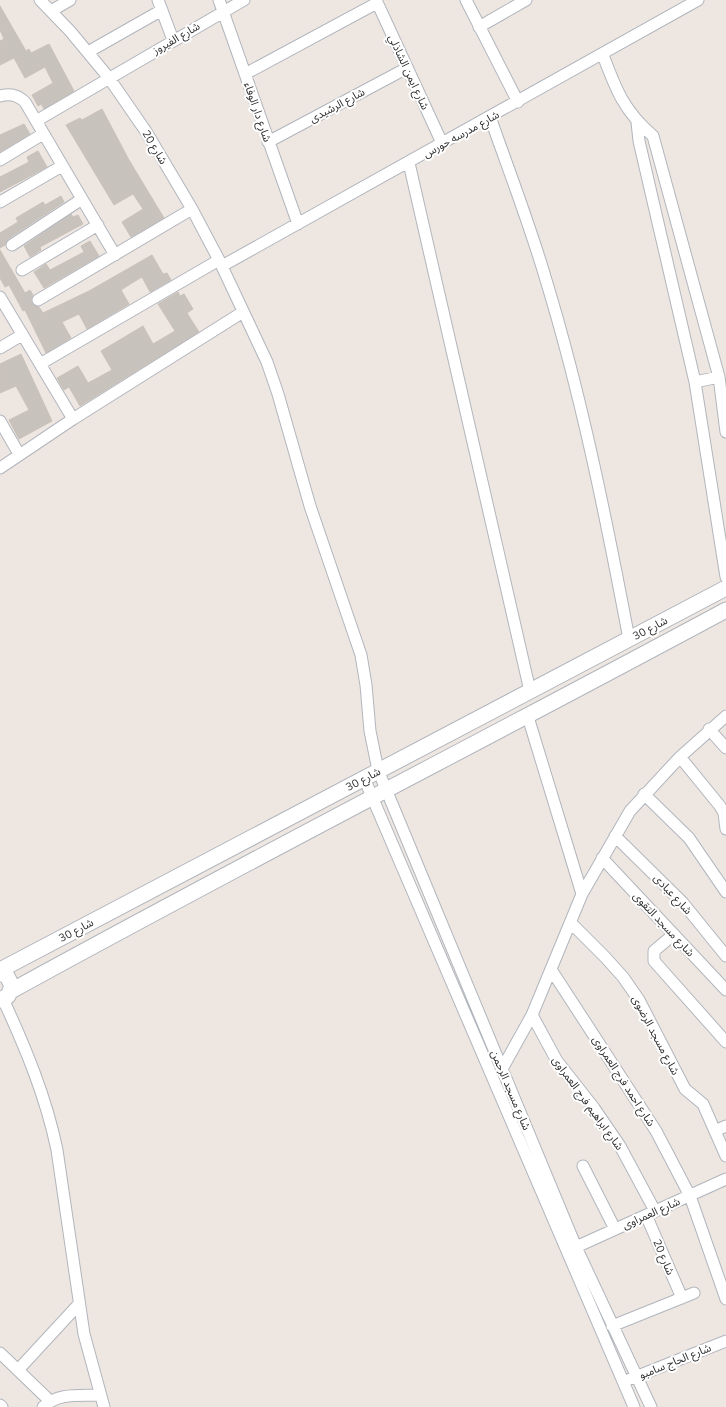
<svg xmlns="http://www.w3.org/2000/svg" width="726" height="1407" viewBox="0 0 726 1407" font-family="'Nunito Sans','Noto Sans Arabic',sans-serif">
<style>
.building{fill:#c7c2bc;stroke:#cac2ba}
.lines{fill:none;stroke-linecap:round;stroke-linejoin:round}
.street-casing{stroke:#b1b5bd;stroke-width:13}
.secondary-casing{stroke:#b1b5bd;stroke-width:17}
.street{stroke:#fff;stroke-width:11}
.secondary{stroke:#fff;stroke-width:15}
.labels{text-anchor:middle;stroke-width:4;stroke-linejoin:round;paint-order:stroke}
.street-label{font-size:11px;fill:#2e2e2e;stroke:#fff}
</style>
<rect width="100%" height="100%" fill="#eee7e1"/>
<path class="building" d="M0,6l26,45 3,-2 2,4 18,-9 25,47 -30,18 -3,-5 -3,2 -6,-11 21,-12 -8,-16 -20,11 -11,-20 -14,7v-24l4,-2 -4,-9z
M102,109l27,51 35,58 -33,19 -9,-15 21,-13 -10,-15 -19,11 -48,-80 14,-7 2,2z
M24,124l6,10 -30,18v-17z
M38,151l9,16 -47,25v-15l29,-15 -2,-5z
M61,196l3,6 -56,37 -3,6 -5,3v-15l18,-11 -2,-4 27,-16 2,3z
M71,214l2,3 5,-2 5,9 -43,23 1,3 -11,7 -6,-11z
M90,241l9,15 -55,32 -10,-16 12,-8 4,6 34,-18 -3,-6z
M0,250l25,43 5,-3 3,5 -2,5 1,4 7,3 4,6 46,-22 63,-36 11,19 4,-1 4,7 -21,12 -8,-15 -10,6 -11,7 8,14 -42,25 -8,-15 -17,8 9,16 -25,15 -21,-43 -2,1 -14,-26 -4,2 -5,-9z
M178,292l2,4 4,-2 9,15 -6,4 12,19 -119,74 -11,-19 -5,3 -7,-12 21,-12 10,17 24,-13 -11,-19 42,-25 10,18 22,-13 -17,-27z
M21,354l31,67 -33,18 -10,-19 20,-10 -13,-24 -16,7v-29z"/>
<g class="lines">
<g class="street-casing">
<path id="street" d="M40,0l30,31 39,47 38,55 45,76 27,51 48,102 11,32 32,112 51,149 5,30 4,46 8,39 198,477 75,160
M158,0l15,40
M219,0l79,224
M376,0l66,143
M466,0l52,102
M51,11l19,-11
M479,27l47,-27
M88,52l74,-42
M603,55c13,35 21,56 50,81l66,241 7,55
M245,74l132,-71
M0,96c10,-3 18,-1 25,6l90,153
M490,117c19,54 40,108 56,163 36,118 60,238 83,359
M36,121l208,-121
M637,122l2,19 56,241 31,195
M268,142l139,-74
M0,160l43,-26
M409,163l121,528
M0,202l62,-36
M12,245l70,-46
M222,266l476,-266
M22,270l76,-45
M0,297l73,122
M38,300l154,-91
M0,348l22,-13
M40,364l179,-104
M695,382l24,-5
M0,421l19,33
M0,468l73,-49 170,-107
M528,717l54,177
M709,729l17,19
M680,757l40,49 4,7 2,16
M364,778l270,629
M644,794l45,44 37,54
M615,836l68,67 43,53
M602,858l124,132
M571,923l34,34 18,20 16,23 46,89 18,15 23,52
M673,935l-19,16v10l72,81
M552,971l104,160 34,65 36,103
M3,999c23,50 43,98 54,151l27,184 20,73
M532,1015l25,46 37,47 26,38 35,65
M502,1069l30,-54 50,-121 48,-83 50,-54 46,-41
M715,1131l11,-5
M583,1166l32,63
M646,1215l36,83
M576,1247l150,-68
M612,1326l82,-33
M0,1353l50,48
M18,1370l61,-66
M630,1379l96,-38
M0,1405l2,2
M43,1407c16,-15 37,-11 57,-12"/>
</g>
<g class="secondary-casing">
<path id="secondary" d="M0,970l726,-382
M0,973l7,3 5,10 -4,10 -8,4
M11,991c236,-130 477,-253 715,-381"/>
</g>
<use href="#street" class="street"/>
<use href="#secondary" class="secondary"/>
</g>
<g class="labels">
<g class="street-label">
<text transform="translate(176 38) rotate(-30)" y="4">شارع الفيروز</text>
<text transform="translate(409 72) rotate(65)" y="4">شارع ايمن الشاذلي</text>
<text transform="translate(337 105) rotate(-28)" y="4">شارع الرشيدى</text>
<text transform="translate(258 112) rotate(71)" y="4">شارع دار الوفاء</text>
<text transform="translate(461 134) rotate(-29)" y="4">شارع مدرسه حورس</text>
<text transform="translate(155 147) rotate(59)" y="4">شارع 20</text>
<text transform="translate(650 628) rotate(-28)" y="4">شارع 30</text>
<text transform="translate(363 779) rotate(-28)" y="4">شارع 30</text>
<text transform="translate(673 894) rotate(47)" y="4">شارع عبادى</text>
<text transform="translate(664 924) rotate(47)" y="4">شارع مسجد التقوى</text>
<text transform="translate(76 930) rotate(-28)" y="4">شارع 30</text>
<text transform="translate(656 1035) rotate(62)" y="4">شارع مسجد الرضوى</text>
<text transform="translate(624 1081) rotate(57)" y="4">شارع احمد فرج العمراوى</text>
<text transform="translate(511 1090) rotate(67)" y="4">شارع مسجد الرحمن</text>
<text transform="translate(588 1103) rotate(54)" y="4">شارع ابراهيم فرج العمراوى</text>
<text transform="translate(651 1213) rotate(-24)" y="4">شارع العمراوى</text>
<text transform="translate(664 1257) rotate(67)" y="4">شارع 20</text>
<text transform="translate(675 1361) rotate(-22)" y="4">شارع الحاج سامبو</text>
</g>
</g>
</svg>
